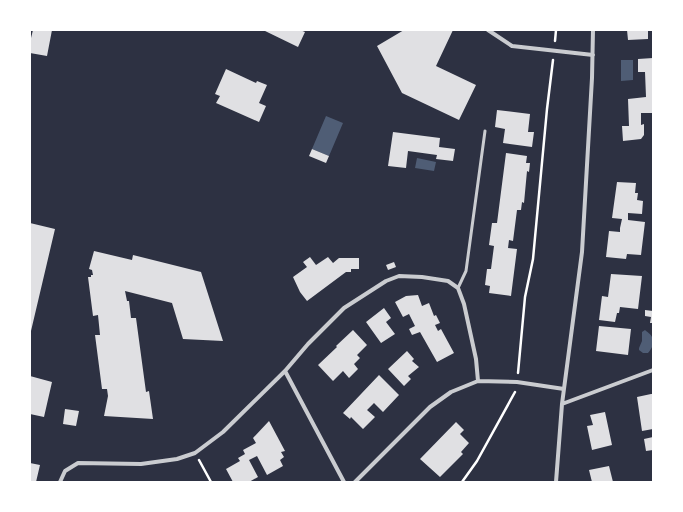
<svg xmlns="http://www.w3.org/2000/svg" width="683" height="512" viewBox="0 0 683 512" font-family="'Archivo Narrow',sans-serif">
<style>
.water{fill:#4f5d75}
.building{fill:#e0e0e3}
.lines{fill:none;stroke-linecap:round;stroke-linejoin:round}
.path{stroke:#fff;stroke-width:2.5}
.service{stroke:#caccd0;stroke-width:3}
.minor{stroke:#caccd0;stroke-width:4}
</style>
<rect width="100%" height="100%" fill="#2d3142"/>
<path class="water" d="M621,60h12v20l-12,1z
M326,116l17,7 -14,33 -17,-7z
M417,158l19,4 -2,9 -19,-3z
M645,330c2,2 6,4 7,7 3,5 0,12 -4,16h-5l-4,-3v-2l3,-7v-9z"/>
<path class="building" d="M33,30h19l-5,26 -17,-3v-11z
M263,30h37l5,2 -7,15z
M404,30h49l-17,36 40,19 -17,35 -57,-27 -25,-47z
M627,30h21v9l-20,1z
M653,58v55h-12v12l3,-1v11l-3,4 -18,2 -1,-15h7l-1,-27 18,-2 -1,-25h-7v-13z
M226,69l30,14 1,-2 10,4 -8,18 7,3 -7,16 -43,-19 4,-7 -5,-2z
M497,110l33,4 -2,18h6l-2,15 -29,-4 2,-14 -10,-2z
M393,132l47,6 -1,9 16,2 -2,12 -17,-2 1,-4 -29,-4 -2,17 -18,-2z
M312,149l17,7 -3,7 -17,-7z
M506,153l21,3 -1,7h4l-1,9 -2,-1 -3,32 -2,-1 -1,8h-4l-4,31 -4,-1 -1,8 9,1 -6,47 -22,-3 1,-7 -5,-1 2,-16h4l3,-23 -5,-1 3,-22h5z
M617,182l19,1 -1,10h3l-1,7 6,1 -1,13 -14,-1v7l17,2 -4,33 -14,-1 -1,5 -20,-2 3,-26 11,1v-4l2,-9 -10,-1z
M30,223l25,6 -24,102h-1z
M94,251l38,9 1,-5 68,17 22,69 -40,-2 -11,-36 -47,-12 2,10h2l2,17h5l10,74 3,-1 4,28 -49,-3 4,-20 -1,-7h-5l-7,-54h5l-2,-20 -5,1 -5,-39h3v-2h2l-1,-5 -3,-1z
M310,257l6,8 12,-8 5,6 6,-5h20v11h-8v3h-5l-39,29 -7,-9 -7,-15 14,-10 -4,-5z
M394,262l2,5 -8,3 -2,-5z
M611,274l31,2 -4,33 -18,-2 -1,6h-2l-2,9 -16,-2 3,-24 6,1z
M418,295l4,11 7,-3 5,13 2,-1 4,8 -5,2 3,6 3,-2 13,24 -17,9 -17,-30 -8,3 -3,-6 6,-3 -6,-12 -6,3 -8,-15 11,-6z
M384,308l7,10 -5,4 9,12 -14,9 -15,-21z
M645,310l8,1v12h-3l1,-6 -6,-1z
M599,326l32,3 -3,26 -32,-4z
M353,330l14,15 -10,10 3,3 -6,6 4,5 -9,9 -6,-7 -10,10 -15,-16 19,-18 -1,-1z
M407,351l7,8 -2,2 7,6 -11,9 3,3 -7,7 -16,-17z
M379,375l20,20 -16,17 -9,-9 -7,7 8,7 -12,12 -12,-12 -1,2 -7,-6z
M30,376l22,6 -8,35 -14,-3z
M651,394h2v35l-11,2 -5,-34z
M65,409l14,2 -3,15 -13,-2z
M605,412l7,33 -20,5 -5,-24 6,-1 -3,-10z
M269,421l16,30 -4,1 3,5 -4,3 3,6 -16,9 -10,-19 -8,4 9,17 -9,5h-16l-7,-13 14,-8 -2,-3 7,-4 -2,-4 13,-7 -3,-5z
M456,422l8,8 -4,4 9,9 -8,9 2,2 -23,23 -20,-18z
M653,437v13l-7,1 -2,-12z
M30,463l10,2 -4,17h-6z
M609,466l4,16h-21l-3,-12z"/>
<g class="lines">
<path class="path" d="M555,41l1,-11
M518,373l7,-76 8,-38 14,-150 6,-49
M199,460l12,22
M462,482l15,-21 38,-69"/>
<path class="service" d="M458,288l8,-17 19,-140"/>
<path class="minor" d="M488,30l24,16 81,9
M285,371l59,111
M562,404l91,-34
M60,482l5,-11 13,-8 63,1 36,-5 18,-6 28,-21 62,-61 23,-27 36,-36 42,-27 13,-5 23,1 26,4 10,7 6,16 12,55 2,22
M355,482l75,-75 21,-15 27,-11 39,1 47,7
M556,482l6,-78 20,-152 10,-174 1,-48"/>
</g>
<rect width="683" height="512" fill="none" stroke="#ffffff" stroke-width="62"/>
</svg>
